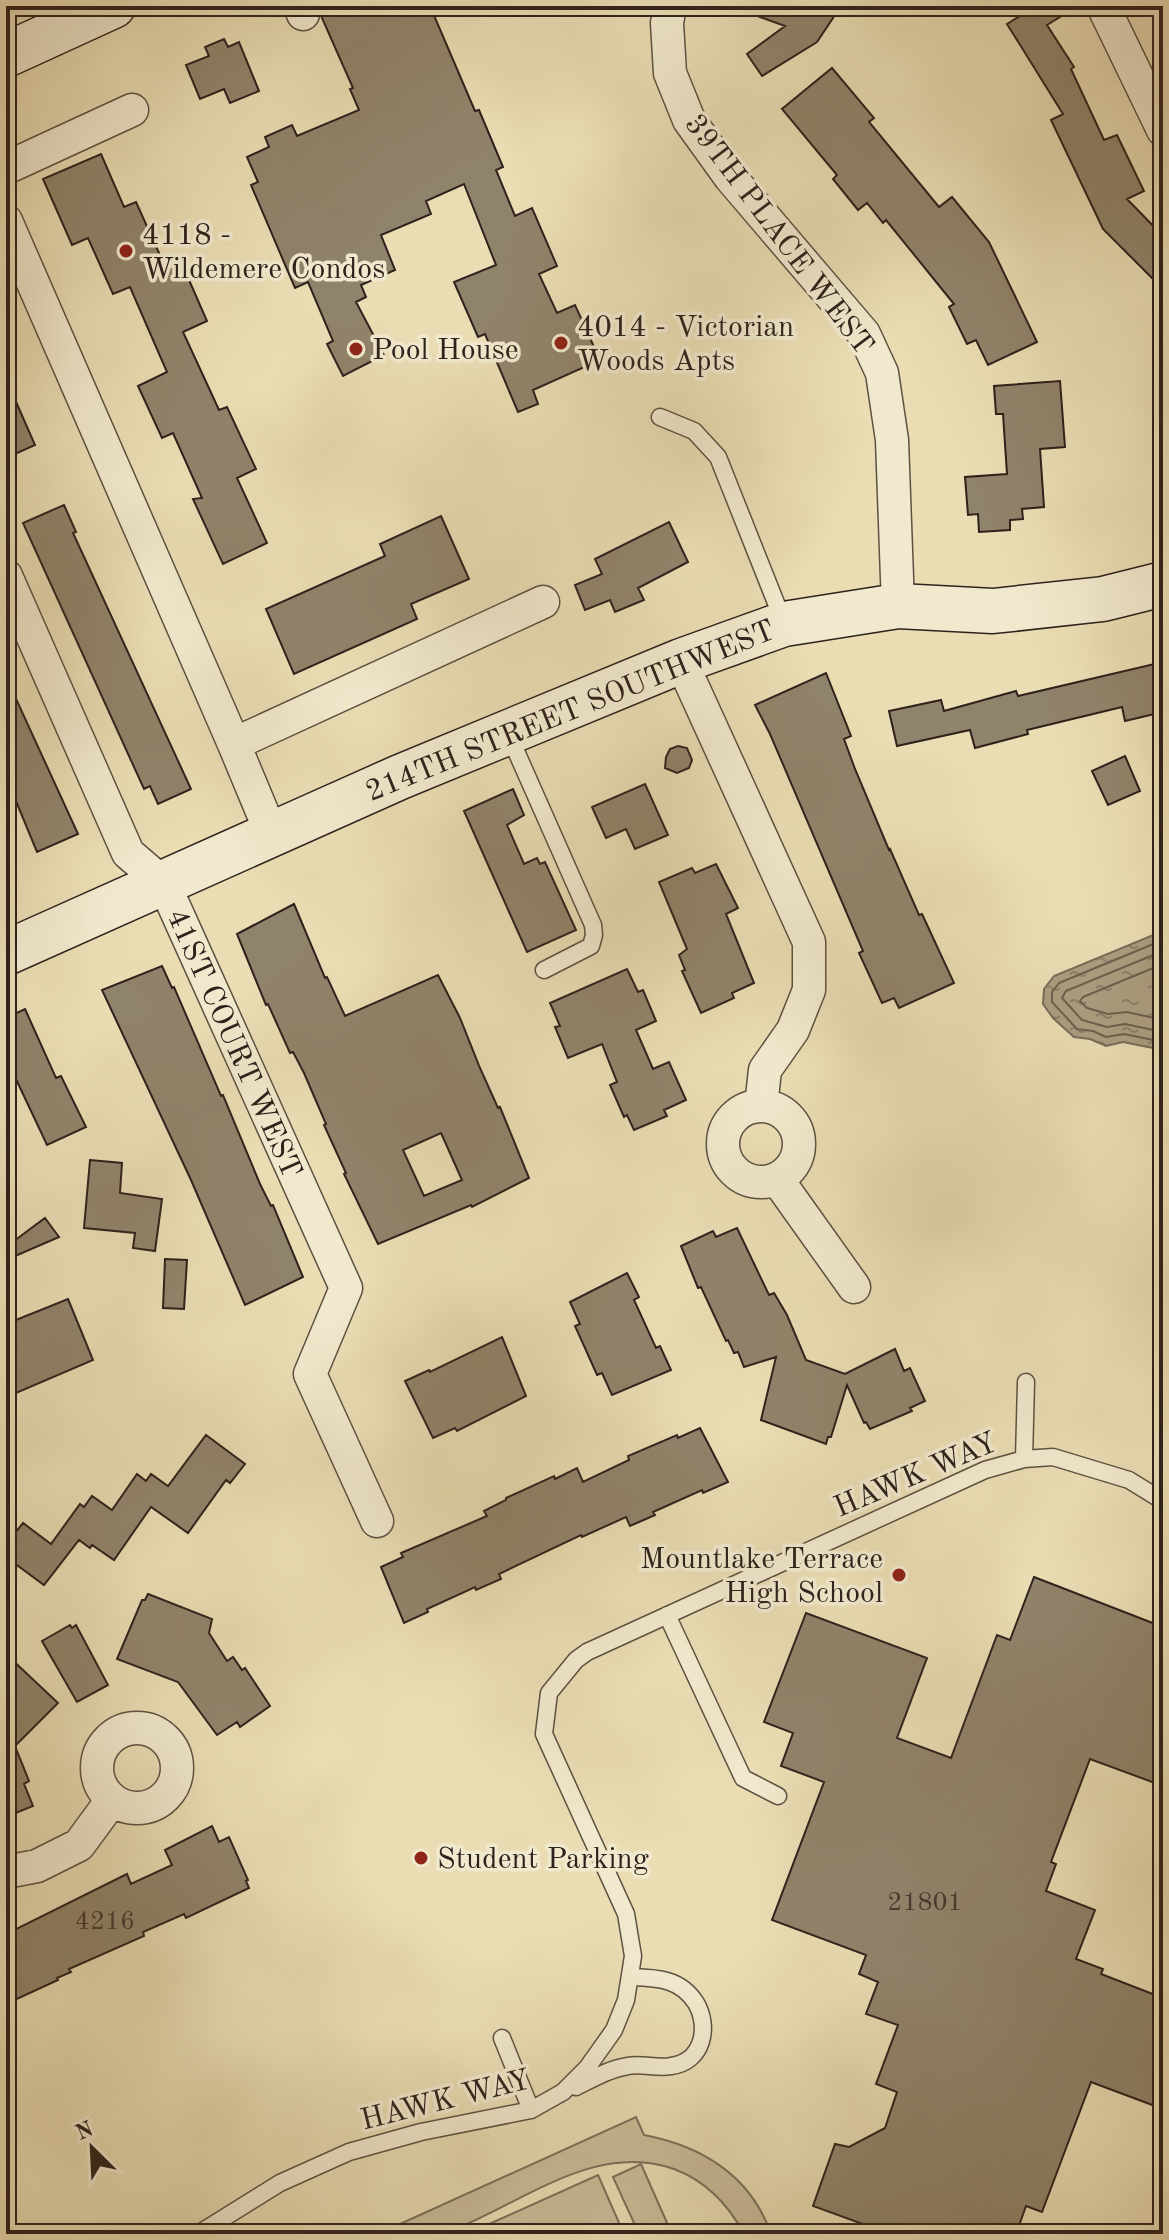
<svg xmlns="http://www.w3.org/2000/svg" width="1169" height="2240" viewBox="0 0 1169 2240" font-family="'Old Standard TT',serif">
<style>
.pitch{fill:#cabd9a;stroke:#7c705b;stroke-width:2}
.water{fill:url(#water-ripples);stroke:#786c58;stroke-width:2}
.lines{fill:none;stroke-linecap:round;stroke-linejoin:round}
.shore{stroke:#6c604e;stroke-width:2}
.building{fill:#90836b;stroke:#2e221c;stroke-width:2;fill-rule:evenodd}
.lane-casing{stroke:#5d5142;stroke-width:19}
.street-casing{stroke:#5d5142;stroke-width:35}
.secondary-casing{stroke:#2e221c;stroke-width:47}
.lane{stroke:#f1e9ce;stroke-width:16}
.street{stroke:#f1e9ce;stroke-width:32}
.secondary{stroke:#f1e9ce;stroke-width:44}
.poi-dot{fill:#8f2418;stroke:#f1e9ce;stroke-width:3}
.labels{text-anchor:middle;stroke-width:7;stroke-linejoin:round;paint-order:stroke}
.number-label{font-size:26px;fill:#463a30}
.poi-label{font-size:30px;fill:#2e221c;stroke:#f1e9ce;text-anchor:start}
.street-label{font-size:30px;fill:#2e221c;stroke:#f1e9ce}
</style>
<defs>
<pattern id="water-ripples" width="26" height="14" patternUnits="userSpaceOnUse" patternTransform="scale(2)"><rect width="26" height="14" fill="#aa9d80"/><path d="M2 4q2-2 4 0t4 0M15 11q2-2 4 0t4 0" fill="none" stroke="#8b8068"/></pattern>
</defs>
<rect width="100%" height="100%" fill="#eaddb4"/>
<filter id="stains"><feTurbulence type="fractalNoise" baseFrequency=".0025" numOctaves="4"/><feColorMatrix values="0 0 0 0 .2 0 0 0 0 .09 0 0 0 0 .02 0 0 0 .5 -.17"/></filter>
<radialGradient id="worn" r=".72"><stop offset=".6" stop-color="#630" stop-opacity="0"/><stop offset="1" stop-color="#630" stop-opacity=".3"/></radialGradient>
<path class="pitch" d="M636,2117l8,18c58,11 107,41 127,99h-27c-16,-30 -38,-53 -70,-65 -81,-29 -156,38 -229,64 -16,5 -49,1 -67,1z
M641,2164l31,70h-33l-26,-57z
M598,2175l26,59h-157z"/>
<path class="water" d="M1163,931v119l-40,-8 -17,4 -16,-7 -16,-2 -21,-19 -10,-14 1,-15 10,-13z"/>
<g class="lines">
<path class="shore" d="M1163,940l-104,43 -7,9v10l25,27 16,2 13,6 18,-3 39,8
M1163,951l-97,40 -4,7 20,22 25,7 18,-3 38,8
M1163,964l-80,33 -3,4 7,7 21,6 19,-2 36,8"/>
</g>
<path class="building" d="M320,6h110l45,105 4,-1 24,57 -7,3 19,46 17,-8 25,58 -18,8 18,39 18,-8 25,55 -67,30 5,14 -20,8 -33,-78 -7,3 -24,-55 42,-17 -32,-81 -38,17 5,13 -50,21 14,35 -34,15 5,12 -10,5 28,53 -41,21 -16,-32 6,-3 -25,-59 -13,6 -44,-103 7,-3 -11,-25 22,-10 -4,-10 27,-12 5,11 62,-26 -9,-21 3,-1 -31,-70z
M738,6h103l-24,36 -55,34 -15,-22 38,-28 -47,-17z
M1036,6h42l-31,19 27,42 -3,2 33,71 13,-5 27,56 -17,8 36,37v53l-60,-60 -52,-109 12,-6 -56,-90z
M224,39l4,8 11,-5 20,49 -29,12 -6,-14 -24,10 -14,-34 23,-9 -4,-9z
M832,68l42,50 -5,4 70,85 13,-10 37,45 48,100 -49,23 -12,-25 -9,4 -18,-37 5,-3 -68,-84 -3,3 -16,-20 -9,7 -25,-31 4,-4 -55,-66z
M101,154l23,53 12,-5 28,62 15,-7 28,64 -24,11 36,78 8,-3 29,62 -19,9 30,65 -44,21 -30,-65 9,-1 -29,-65 -11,5 -24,-52 29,-14 -37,-85 -17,7 -25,-56 -16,7 -29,-66z
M6,379l29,66 -29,13z
M1060,381l5,66 -25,2 4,58 -22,2 1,10 -13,1v10l-31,2 -1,-18 -10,1 -3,-38 42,-3 -4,-60h-7l-2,-28z
M64,505l12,27 -3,1 118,256 -33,15 -8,-18 -6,3 -121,-266z
M441,516l28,63 -58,25 6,15 -123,55 -28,-65 119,-53 -5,-12z
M669,522l19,40 -50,26 6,12 -29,12 -5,-12 -25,10 -10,-25 27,-11 -7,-15z
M1163,662v50l-38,9 -3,-14 -95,23 1,4 -53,14 -5,-18 -73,16 -8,-35 52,-11 3,11 72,-20 2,5z
M826,673l25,63 -7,3 11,30 34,81 1,-1 29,66 3,-1 32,69 -55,25 -5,-10 -12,5 -23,-50 4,-2 -93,-217 -15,-29z
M6,677l72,157 -41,18 -31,-75z
M678,746l9,2 5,12 -3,8 -12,5 -12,-5 1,-11 4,-8z
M1125,756l15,35 -32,14 -16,-34z
M645,784l23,51 -33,14 -9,-20 -20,9 -14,-31z
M513,789l11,26 -17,10 17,39 13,-6 3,6 5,-2 31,68 -49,22 -63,-141z
M716,864l22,44 -12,6 28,69 -22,10 2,5 -33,15 -19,-42 3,-1 -6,-15 8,-6 -28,-67 33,-14 3,5z
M294,904l31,74 2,-1 18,39 93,-41 22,43 20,50 18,40 2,-1 29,71 -57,29 -1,-2 -93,39 -34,-70 2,-1 -22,-48 2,-1 -22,-51 -11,-21 -3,1 -22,-49 -2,1 -29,-71zM441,1133l21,47 -38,16 -21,-46z
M162,966l10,22 2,-1 47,109 2,-1 37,89 11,22 2,-1 30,72 -58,28 -54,-125 -89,-190z
M627,969l11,23 5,-2 13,31 -20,9 17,39 16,-7 17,38 -22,10 3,6 -33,14 -7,-15 -3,2 -14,-32 7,-3 -15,-38 -34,14 -13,-31 5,-1 -10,-23z
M25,1009l31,69 5,-2 25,51 -39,18 -41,-87v-40z
M90,1160l32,3 -2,30 42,6 -7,52 -22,-3 2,-15 -51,-5z
M45,1218l14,19 -53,23v-13z
M737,1228l32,67 5,-2 13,22 19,45 39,14 50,-25 9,22 6,-3 15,33 -15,7 2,3 -42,18 -4,-7 -2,1 -17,-38 -16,52h-3l-2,7 -65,-24 15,-63 -32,10 -6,-15 -4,1 -6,-13 -2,1 -25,-54 -3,1 -17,-42 32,-15 3,6z
M165,1259l22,1 -3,49 -21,-1z
M627,1273l12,24 -5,3 22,48 4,-2 11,24 -59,25 -10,-22 -5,2 -12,-27 -10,-22 5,-2 -10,-22z
M68,1299l25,61 -77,33 -10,-21v-48z
M502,1337l24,59 -69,35 -2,-3 -22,10 -28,-57 24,-11 1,2z
M700,1428l28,54 -25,11 -1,-3 -49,22 2,3 -25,11 -4,-9 -44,20 -1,-2 -82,39 2,5 -25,11 -1,-3 -48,22 1,3 -24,11 -23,-56 22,-10 -2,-4 86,-37 -3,-5 22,-11v-2l48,-22 1,3 22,-11 6,14 46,-22 -1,-4 49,-21 1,3z
M206,1435l39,29 -15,19 -4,-3 -38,53 -37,-26 -37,53 -22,-15 -2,3 -11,-8 -35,45 -38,-28v-31l9,7 8,-10 28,21 29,-40 4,3 8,-11 20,14 25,-36 9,7 5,-7 17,12z
M1034,1577l129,50v159l-73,-27 -39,103 5,2 -10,27 49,19 -19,49 27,10 -2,5 62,24v111l-72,-27 -49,130 -16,-6 -10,28h-126l-77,-28 22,-62 14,3 36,-19 12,-36 -21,-8 22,-59 -32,-11 12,-32 -19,-8 7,-19 -94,-35 52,-138 -43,-16 12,-33 -29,-11 42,-109 121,45 -30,80 54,20 46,-123 13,5z
M148,1594l64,25 -3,14 18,28 6,-4 9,13 3,-2 25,38 -30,21 -3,-5 -20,13 -39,-53 -61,-23 25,-59h3z
M70,1625l2,3 4,-3 32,60 -31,17 -35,-61z
M6,1654l52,49 -43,43 14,35 -5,3 9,22 -27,11z
M212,1826l7,16 10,-5 19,43 -2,1 3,7 -63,30 -2,-4 -41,18 1,4 -75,33 2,3 -14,6 1,2 -52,24v-70l121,-60 4,10 41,-19 -7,-15z"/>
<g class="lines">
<g class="lane-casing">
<path id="lane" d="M660,417l34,14 24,26 66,166
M508,733l85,192 1,10 -3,11 -47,24
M1024,1459l2,-77
M667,1615l76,163 35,18
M502,2038l29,72
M576,2087c16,-8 33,-18 52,-21 14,-3 29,3 43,0 32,-4 39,-39 25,-63 -16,-25 -39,-25 -66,-26
M198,2234l82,-51 69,-31 72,-20 110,-22 32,-18 24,-24 27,-38 12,-30 7,-44 -7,-42 -82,-180 5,-41 27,-33 11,-8 398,-182 39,-11 29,-2 76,23 34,21
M1160,2234l3,-2"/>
</g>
<g class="street-casing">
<path id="street" d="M300,6l3,8
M670,6l-3,17 3,50 19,47 41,57 134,157 18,39 10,67 6,166
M1103,6l60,124
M6,168l126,-58
M6,221l228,523 309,-142
M6,576l122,277 36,31 182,404 -36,86 67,147
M681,661l128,281v48l-16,40 -28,40 -4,36
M234,744l37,89
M723 1144a38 38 0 1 1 76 0a38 38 0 1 1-76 0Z
M777,1179l77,108
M97 1768a40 40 0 1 1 80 0a40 40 0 1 1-80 0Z
M6,1872l31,-6 42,-21 33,-45"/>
</g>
<g class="secondary-casing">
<path id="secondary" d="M6,55l107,-49
M6,953l394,-176 281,-116 103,-37 114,-18 95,5 110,-12 60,-15"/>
</g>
<use href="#lane" class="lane"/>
<use href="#street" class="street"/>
<use href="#secondary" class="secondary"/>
</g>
<g class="poi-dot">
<circle cx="126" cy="251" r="8"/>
<circle cx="561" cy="343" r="8"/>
<circle cx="356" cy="349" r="8"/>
<circle cx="899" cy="1575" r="8"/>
<circle cx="421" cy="1858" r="8"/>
</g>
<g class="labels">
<g class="number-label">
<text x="925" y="1910">21801</text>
<text x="105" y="1929">4216</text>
</g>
<g class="poi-label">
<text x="142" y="244">4118 -<tspan x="142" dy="34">Wildemere Condos</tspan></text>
<text x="577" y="336">4014 - Victorian<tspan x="577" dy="34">Woods Apts</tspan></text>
<text x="372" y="359">Pool House</text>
<text x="883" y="1568" text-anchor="end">Mountlake Terrace<tspan x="883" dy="34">High School</tspan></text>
<text x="437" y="1868">Student Parking</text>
</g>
<g class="street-label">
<text transform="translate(780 234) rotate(53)" y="10">39TH PLACE WEST</text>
<text transform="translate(570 710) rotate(-22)" y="10">214TH STREET SOUTHWEST</text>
<text transform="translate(235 1043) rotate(66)" y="10">41ST COURT WEST</text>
<text transform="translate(915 1474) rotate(-23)" y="10">HAWK WAY</text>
<text transform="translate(445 2099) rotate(-14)" y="10">HAWK WAY</text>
</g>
</g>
<rect width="1169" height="2240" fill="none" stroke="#eaddb4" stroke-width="32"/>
<rect x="8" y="8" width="1153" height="2224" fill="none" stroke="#2e221c" stroke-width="4"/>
<rect x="16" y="16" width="1137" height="2208" fill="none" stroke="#2e221c" stroke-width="2"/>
<g transform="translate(92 2148) rotate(336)" stroke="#f1e9ce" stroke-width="6" paint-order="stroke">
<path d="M0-6L14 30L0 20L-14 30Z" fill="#2e221c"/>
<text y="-12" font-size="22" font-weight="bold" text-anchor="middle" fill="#2e221c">N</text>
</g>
<rect width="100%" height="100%" filter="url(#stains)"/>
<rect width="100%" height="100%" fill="url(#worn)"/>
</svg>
